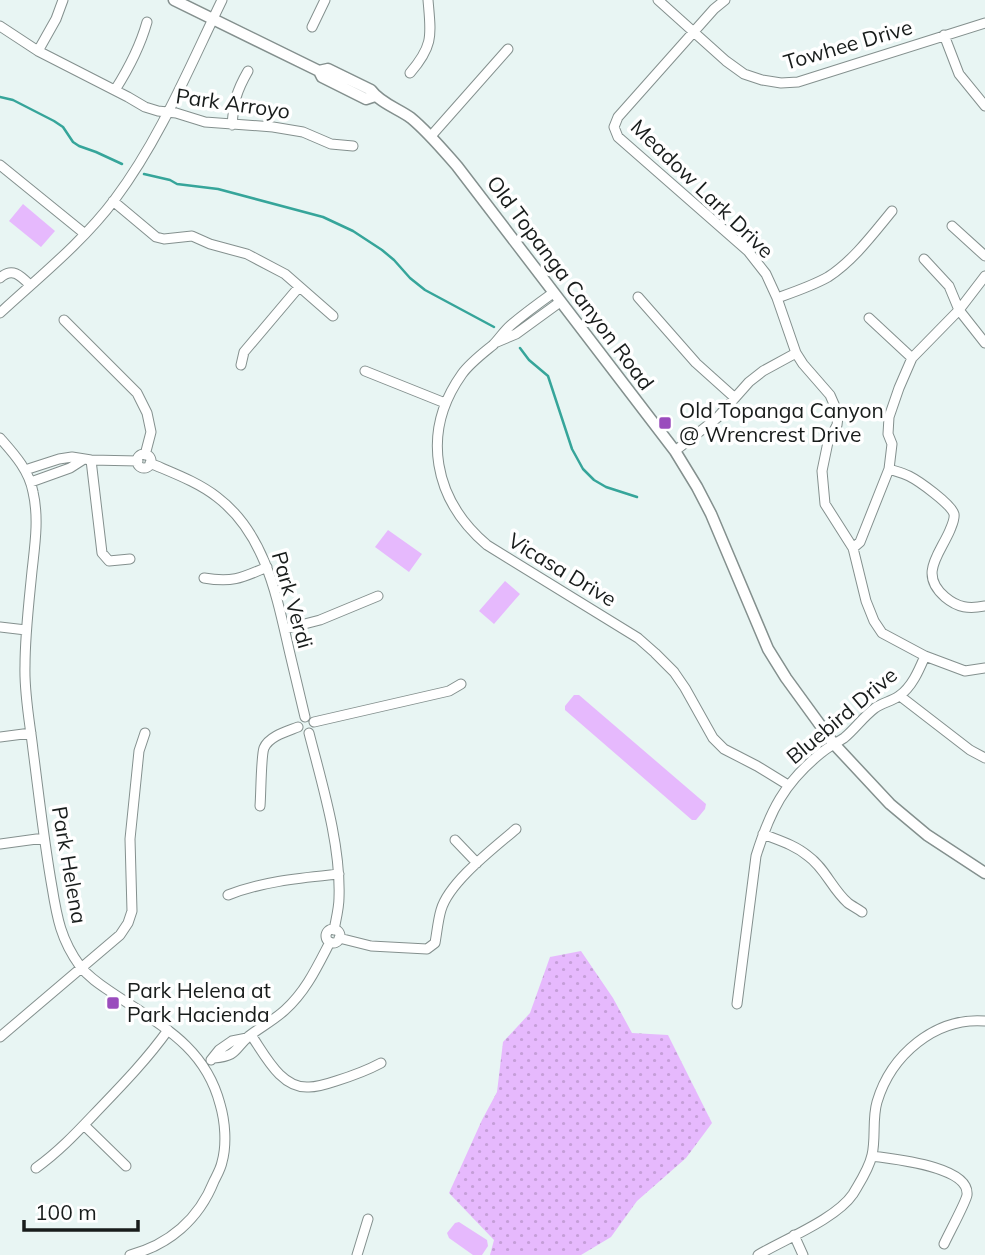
<svg xmlns="http://www.w3.org/2000/svg" width="985" height="1255" viewBox="0 0 985 1255" font-family="Mulish,sans-serif">
<style>
.grass{fill:url(#grass-dots)}
.garden{fill:#e6b9fd}
.lines{fill:none;stroke-linecap:round;stroke-linejoin:round}
.stream{stroke:#36a59a;stroke-width:2.5}
.minor-casing{stroke:#84908e;stroke-width:11}
.tertiary-casing{stroke:#84908e;stroke-width:13}
.minor{stroke:#fff;stroke-width:9}
.tertiary{stroke:#fff;stroke-width:10}
.poi-dot{fill:#9a4cbd;stroke:#fff;stroke-width:2.5}
.labels{text-anchor:middle;stroke-width:7;stroke-linejoin:round;paint-order:stroke}
.street-label{font-size:21px;fill:#181c1b;stroke:#fff}
.poi-label{font-size:21px;fill:#181c1b;stroke:#fff;text-anchor:start}
</style>
<defs>
<pattern id="grass-dots" width="8" height="8" patternUnits="userSpaceOnUse" patternTransform="scale(1.75)"><rect width="8" height="8" fill="#e6b9fd"/><path d="M2 2h.1M6 6h.1" fill="none" stroke="#c59ed8" stroke-width="1.8" stroke-linecap="round"/></pattern>
</defs>
<rect width="100%" height="100%" fill="#e8f5f3"/>
<path class="grass" d="M581,951l32,47 19,35 36,2 44,88 -26,35 -49,43 -26,36 -30,18h-91l4,-15 -45,-47 33,-73 15,-28 6,-50 27,-29 20,-56z"/>
<path class="garden" d="M23,204l32,27 -14,16 -32,-26z
M388,530l34,24 -13,18 -34,-25z
M505,581l15,13 -26,30 -15,-13z
M574,695h5l127,109 -1,5 -9,11h-4l-127,-110v-4z
M459,1222l28,18 1,6 -6,9h-9l-24,-17 -2,-5 8,-10z"/>
<g class="lines">
<path class="stream" d="M0,97l13,3 41,21 9,6 10,15 6,4 17,6 26,12
M144,174l26,6 7,4 41,5 105,28 30,14 29,19 12,10 16,18 15,12 69,37
M520,348l9,12 19,16 24,73 11,20 11,11 12,7 31,10"/>
<g class="minor-casing">
<path id="minor" d="M658,0l68,61 18,13 18,6 19,3 17,-1 187,-59
M725,0l-11,9 -96,108 -4,10 4,10 130,114 18,23 11,24 19,55 7,11 27,31 7,16 1,6 -1,8 -9,17 -6,29 3,33 28,44 13,53 8,20 8,12 43,23 40,15 20,-3
M0,26l38,25 90,46 17,10 13,4 18,2 29,9 68,5 30,5 28,12 22,2
M312,27l13,-27
M944,35l15,39 26,32
M38,51l18,-32 7,-19
M410,73c24,-28 21,-38 18,-73
M115,90c14,-22 25,-43 32,-68
M232,125c2,-24 4,-33 16,-54
M431,136l77,-87
M0,165l85,69
M113,201l43,36 8,2 28,-3 18,8 37,10 38,20 48,42
M952,226l33,30
M924,259l25,27 10,24
M0,278c12,-11 20,-3 30,7
M553,293c-14,10 -29,21 -42,32 -7,6 -12,14 -18,20 -11,9 -23,18 -31,29 -42,59 -28,126 25,171l151,93 17,15 19,19 11,16 28,50 11,11 33,17 31,19
M638,297l58,66 39,35
M777,298c17,-6 35,-12 51,-21 25,-16 45,-43 64,-66
M959,310l26,-34
M0,313c39,-36 83,-71 115,-114 45,-60 74,-131 107,-199
M869,318l43,40
M64,320l73,73 10,20 4,19 -6,23
M497,342l19,-8 44,-32
M241,365l3,-13 55,-65
M365,371l80,32
M0,438c14,16 29,32 33,54 6,26 2,52 -1,79 -3,31 -7,63 -7,95 -1,28 5,57 8,84 6,46 11,92 19,137 5,31 9,53 28,79 10,13 24,21 37,30 45,30 88,51 103,108 5,17 7,40 2,58 -1,6 -5,13 -8,19 -15,38 -45,64 -84,74
M675,451l42,-33 32,-36 14,-11 33,-18
M137 461a7 7 0 1 1 14 0a7 7 0 1 1-14 0Z
M91,460l11,93 7,8 21,-2
M150,463c23,10 48,19 67,34 49,37 60,101 73,157 5,21 10,42 15,63
M889,469c6,2 14,4 20,7 10,5 42,28 45,38 1,5 -2,11 -4,16 -10,24 -32,44 -5,67 13,11 24,12 40,9
M25,470l34,-11 13,-2 19,3 47,1
M31,482l39,-14 14,-9
M853,548l7,-6 29,-73 3,-25 -4,-10 1,-17 10,-29 13,-30 47,-48 26,33
M204,578c28,5 38,0 63,-11
M0,627l26,3
M285,629l35,-9 58,-24
M900,696l70,54 15,8
M314,722l135,-31 12,-7
M309,733c13,51 32,112 30,165 0,10 -3,21 -5,32
M0,737l31,-4
M260,806c1,-11 1,-51 4,-58 5,-12 24,-17 34,-21
M763,834c15,6 32,11 45,22 17,12 24,33 40,47 4,3 10,6 14,9
M455,840l22,23
M0,844l44,-6
M228,895c36,-14 73,-17 111,-21
M326 936a7 7 0 1 1 14 0a7 7 0 1 1-14 0Z
M339,938l32,8 56,3 8,-6c2,-11 3,-23 6,-33 8,-28 53,-62 75,-81
M737,1004l19,-148c14,-45 28,-73 65,-103 7,-6 15,-10 23,-15 11,-9 19,-21 31,-30 7,-5 17,-7 24,-12 13,-9 20,-26 26,-40
M251,1035c14,20 30,54 58,52 9,0 18,-3 27,-6 16,-5 30,-10 45,-18
M0,1037l120,-102 8,-12 4,-12 -2,-72 9,-88 6,-18
M214,1058c24,-2 20,-9 35,-22 12,-9 25,-16 36,-26 21,-19 32,-43 45,-68
M211,1060l8,-10 13,-9 15,-3
M84,1125l42,41
M872,1156c20,3 98,10 95,39 -1,7 -19,40 -23,49
M36,1168c25,-18 43,-38 64,-60 24,-25 48,-50 68,-78
M794,1235l9,20
M357,1255l11,-36
M758,1255c27,-16 78,-36 95,-61 7,-12 16,-25 19,-39 4,-17 0,-36 5,-53 14,-47 58,-85 108,-81"/>
</g>
<g class="tertiary-casing">
<path id="tertiary" d="M174,0l145,71 3,6 44,22 9,-3
M319,71l9,-2 43,21c9,13 28,19 40,28 17,14 31,31 46,48l218,285 22,36 14,27 57,135 18,29 48,66 56,60 37,31 58,38"/>
</g>
<use href="#minor" class="minor"/>
<use href="#tertiary" class="tertiary"/>
</g>
<g class="poi-dot">
<rect x="658" y="416" width="14" height="14" rx="3.5"/>
<rect x="106" y="996" width="14" height="14" rx="3.5"/>
</g>
<g class="labels">
<g class="street-label">
<text transform="translate(848 45) rotate(-16)" y="7">Towhee Drive</text>
<text transform="translate(233 104) rotate(8)" y="7">Park Arroyo</text>
<text transform="translate(702 189) rotate(44)" y="7">Meadow Lark Drive</text>
<text transform="translate(570 283) rotate(53)" y="7">Old Topanga Canyon Road</text>
<text transform="translate(562 570) rotate(31)" y="7">Vicasa Drive</text>
<text transform="translate(292 600) rotate(74)" y="7">Park Verdi</text>
<text transform="translate(842 716) rotate(-40)" y="7">Bluebird Drive</text>
<text transform="translate(69 865) rotate(80)" y="7">Park Helena</text>
</g>
<g class="poi-label">
<text x="679" y="418">Old Topanga Canyon<tspan x="679" dy="24">@ Wrencrest Drive</tspan></text>
<text x="127" y="998">Park Helena at<tspan x="127" dy="24">Park Hacienda</tspan></text>
</g>
</g>
<path d="M24 1220v10h114v-10" fill="none" stroke="#181c1b" stroke-width="3.5"/>
<text x="35" y="1220" font-size="21" fill="#181c1b" stroke="#ffffff" stroke-width="5" paint-order="stroke">100 m</text>
</svg>
